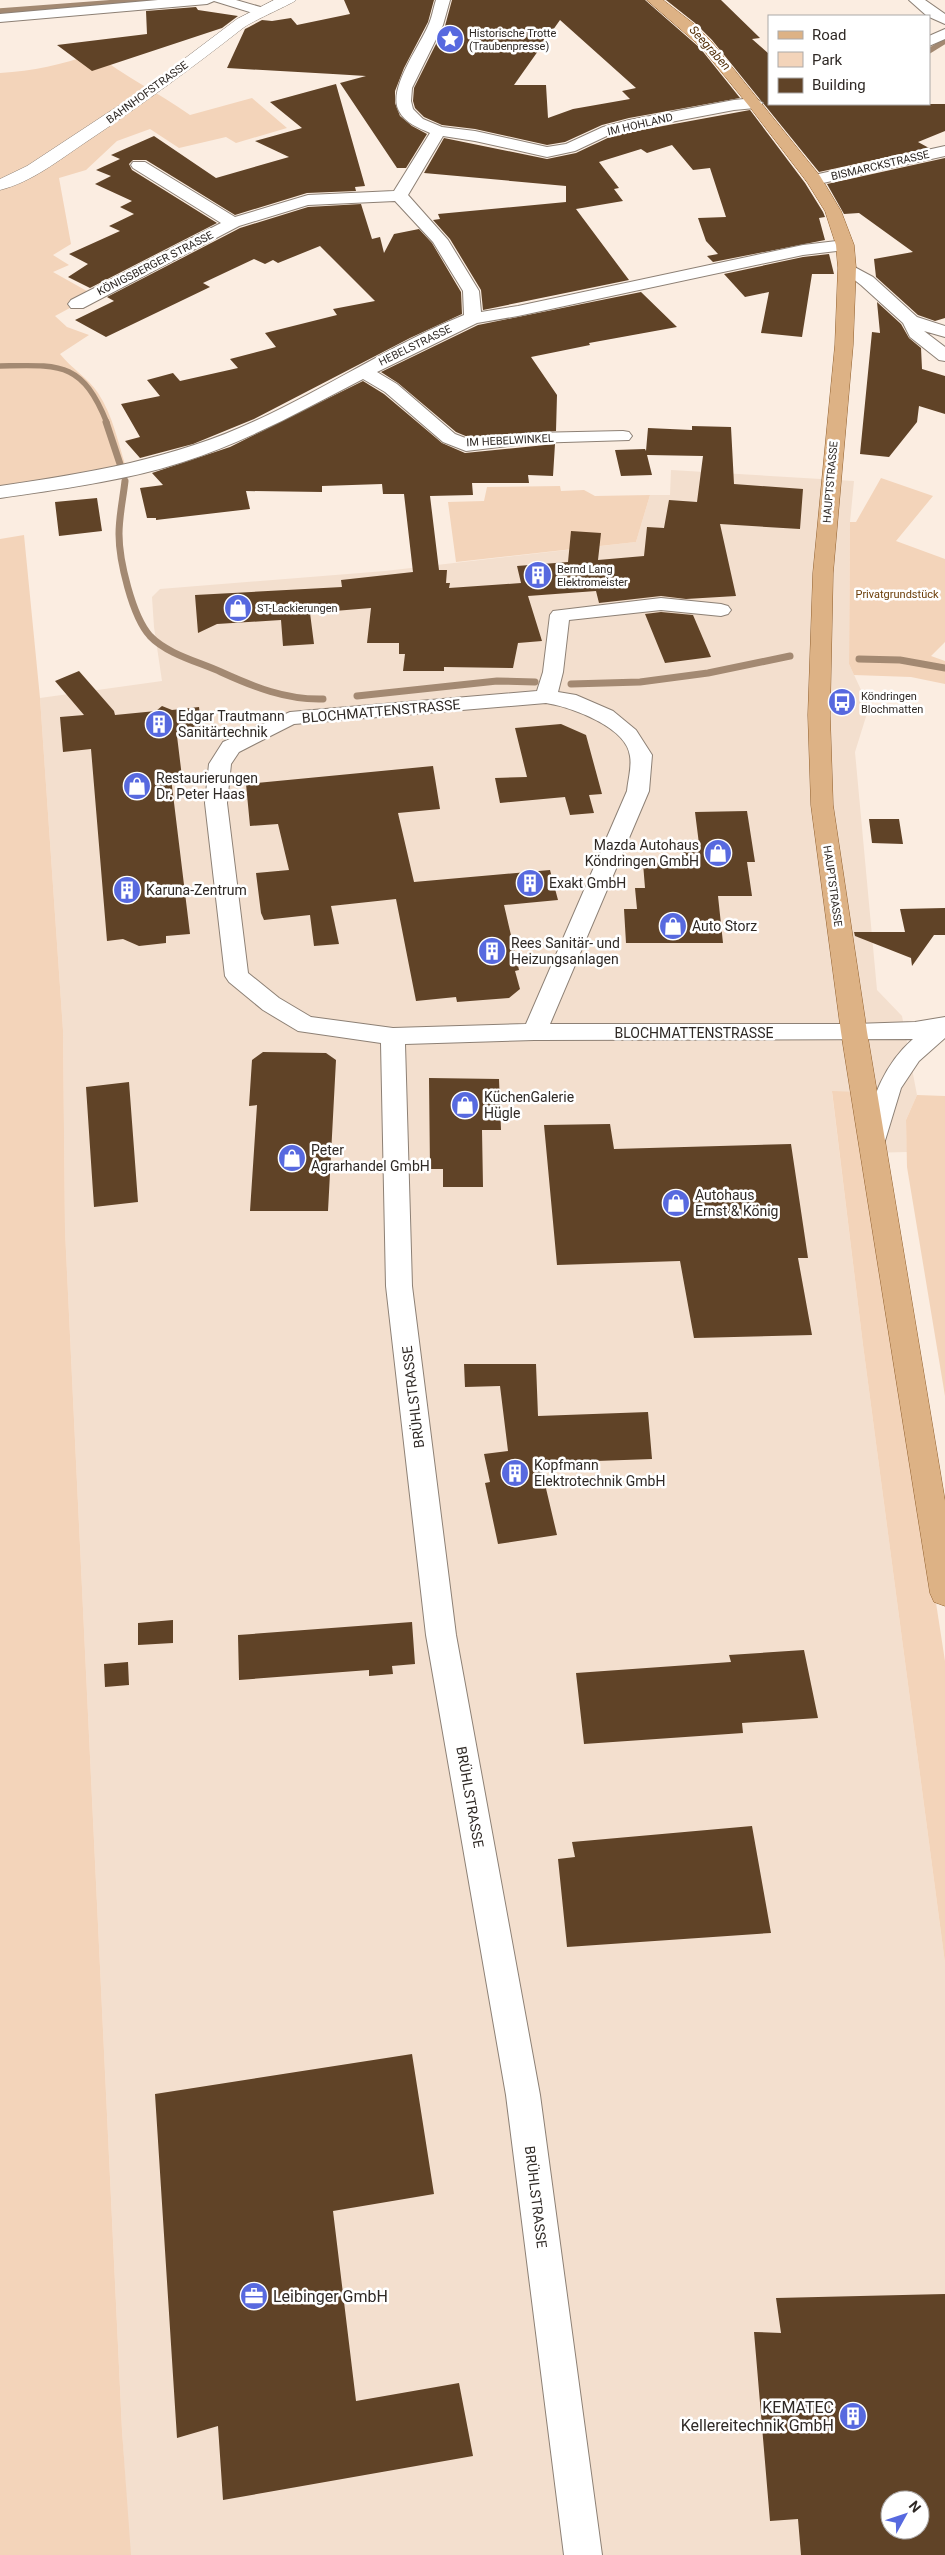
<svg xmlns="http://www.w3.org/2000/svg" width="945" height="2555" viewBox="0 0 945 2555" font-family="Roboto,sans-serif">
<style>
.built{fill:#f3dfce;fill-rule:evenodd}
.green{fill:#f3d4ba}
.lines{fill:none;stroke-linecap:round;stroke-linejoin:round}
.stream-far1{stroke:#a38972;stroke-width:5.5}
.stream{stroke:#a38972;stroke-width:7}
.building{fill:#604327;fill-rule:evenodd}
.minor-casing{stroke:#8d8075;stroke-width:2}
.tertiary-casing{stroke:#8d8075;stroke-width:1}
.primary-casing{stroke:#92612f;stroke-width:1}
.minor{fill:#fff;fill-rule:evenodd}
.tertiary{fill:#fff;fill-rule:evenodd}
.primary{fill:#ddb285;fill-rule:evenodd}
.labels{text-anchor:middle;stroke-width:5;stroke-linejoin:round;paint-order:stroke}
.far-poi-label{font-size:11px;fill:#2f2925;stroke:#fff;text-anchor:start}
.far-street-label{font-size:11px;fill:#2f2925;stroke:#fff}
.far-park-label{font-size:11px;fill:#6c3e09;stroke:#fff}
.far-water-label{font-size:12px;font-style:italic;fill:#53300a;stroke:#fff}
.street-label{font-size:14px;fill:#2f2925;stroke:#fff}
.poi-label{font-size:14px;fill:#2f2925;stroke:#fff;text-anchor:start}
.near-poi-label{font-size:16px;fill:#2f2925;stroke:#fff;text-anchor:start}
</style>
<rect width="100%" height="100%" fill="#fbede1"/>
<path class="built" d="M671,470l183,11 -4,41 -1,142 20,43 -14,45 22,238 25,26 15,79 -11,25 1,32 -40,1 -35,-61 31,253 82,618v592h-815l-8,-125 -57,-1200 -2,-200 -23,-332 122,-17 -8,-54 -2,-30 8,-8 225,-18 251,-29 14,-47h20zM890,2500h30v30h-30z"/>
<path class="green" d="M94,53c30,23 65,40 96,62l62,-17 35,30 -51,15 -10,-6 -47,11 -29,-19 -33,12 -31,29 -27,8 12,66 -18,11 16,10 -16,7 41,23 -39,21 12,11 22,8 -29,19c11,14 28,24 38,39 15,22 21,53 29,78l-127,21v-419c33,-2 62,-8 94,-20z
M881,478l52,18 -37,45 49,18v83l-14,14 14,5v23l-34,-7 -57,-2 -5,-11 1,-142h6z
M560,486l1,5 23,-1 11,6 55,-1 -14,47 -180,20 -8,-60 36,-1 3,-14z
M24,535l16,163 23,332 2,200 57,1200 9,125h-131v-2016z
M832,1091l25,1 88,569v302l-82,-618z
M917,1095l28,1v300l-38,-229 -1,-47z"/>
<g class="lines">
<path class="stream-far1" d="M0,11l147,-11
M929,51l16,-10
M0,366c60,-1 82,-5 107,57"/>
<path class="stream" d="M106,422l14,42
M125,481c-2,18 -6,35 -6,53 0,26 13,82 31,102 17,18 49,26 71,36 33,15 65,28 102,27
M859,659l41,1 45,8
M571,684l69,-2 68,-9 82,-17
M357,696l140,-15 38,1"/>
</g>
<path class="building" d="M344,0h90l-6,22 -24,46 -9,23v12l5,13 12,10 15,8 -21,34h-9l-57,-85 26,-7 -33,-2 -1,-3 1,3 -106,-6 18,-39 4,-2 13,-7 10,1 19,-3 6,7 53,-11z
M452,0h193l55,48 40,50 -111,20 -27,7 -37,17 -18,3 -72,-16 -33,-4 -18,-8 -9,-9 -2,-7 1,-13 31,-62zM560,20l76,68 -14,3 8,8 -57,10 -25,9 -2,-33h-32z
M666,0h55l39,38 -8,1 17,15v50h176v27l-27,11 11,6 -110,24 -107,-132 -17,-17z
M196,7l2,3 40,6 -16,12 -130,43 -35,-26 90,-11 -1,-23z
M336,84l29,102 -10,1 1,4 -49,2 -72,22 -89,-55h-13l-4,4 3,6 85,53 -127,65 -22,-11 20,-13 -19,-10 51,-23 -11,-5 25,-12 -14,-7 12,-6 -37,-17 16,-8 -15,-6 24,-11 -9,-4 43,-19 62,42 73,-21 -34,-16 47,-13 -32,-26z
M750,110l55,73 18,29 2,5 -6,1 6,22 -112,22 -6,-6 11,-2 -12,-13 -8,-23 28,-1 -16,-49 -17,2 -21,-25 -25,8 -6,-4 -42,13 20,26 -5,1 9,12 -47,8 53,71 -146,30 -2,-20 -31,-51 -17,-19 7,-1 -2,-5 128,-12v-16l-142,-13 20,-35 103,21 29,-6 38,-18z
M945,158v160l-10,3 -17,-6 -42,-38 -2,-18 39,-7 -54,-39 -15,1 -17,-30z
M361,204l11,35 8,-2 4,16 10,-19 25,-5 13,14 29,49 1,22 -52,24 -156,81 -61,25 -53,14 -15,-17 15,-4 -19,-33 39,-8 -13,-16 26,-7 7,8 58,-13 -8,-9 46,-12 -11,-14 72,-18 -4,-6 42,-8 -55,-55 -42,17 -5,-3 -8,4 -11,-5 -51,24 7,4 -104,50 -31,-17 39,-19 -7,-4 133,-69 68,-21z
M829,254l5,20h-22l-10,63 -41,-4 8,-41 -24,5 -21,-23 79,-17z
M641,292l36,35 -88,16 1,2 -59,12 26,38 -1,36 -88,6 -12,-5 -58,-49 -17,-11 97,-47z
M877,302l24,22 8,14 12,10 1,21 23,7v38l-26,-8 -2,16 -28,35 -29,-3 12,-122 8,1z
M363,381l21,13 58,49 23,10 90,-9 -2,32 -25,-1 1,8h-57l1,12 -43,1 9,74h8l-1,13h4l-1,5 72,-5 -4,-17 51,-4 3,-31 30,2 -3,27 46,-4 3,-29 17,1 5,-28 28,2 6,-46 -56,-1 5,20 -31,1 -6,-26 30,-1 1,2 2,-23 44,2v-4l39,1 3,57 69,5 -3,40 -80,-5 16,72 -50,3 -25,-3 -62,7 -3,-12 -68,5 14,45 -24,2 -5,25 -69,-1v4h-41l2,-17h-6v-11h-32l4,-35 -61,5 4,31 -31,2 -2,-26 -64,4 -19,9 -3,-38 147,-8 -1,-7 72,-8 -9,-78h-21l-1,-10 -60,2v6l-76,-1 4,18 -94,11v-2h-9l-7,-30 23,-3 -11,-12 78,-26z
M97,498l5,33 -43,5 -4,-34z
M661,612l32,3 18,42 -46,6 -20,-49z
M79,671l35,40 1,4 41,-4 6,-5 10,4 27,-3 3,27 -25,2 5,41 -11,1 19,156 -24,2v7l-27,3 -16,-7 -16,2 -16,-192 -28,3 -3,-35 24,-2 -29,-34z
M561,724l25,11 16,59 -13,1 5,18 -24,2 -5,-18 -65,6 -5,-25 32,-1 -12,-49z
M433,766l7,43 -42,4 16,69 136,-12 8,30 -54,5 15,65 -4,1 5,18 -11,9 -52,4 -1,-5 -40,4 -20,-102 -65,7 8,38 -25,2 -4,-31 -46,5 -3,-7 -5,-40 33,-3 -11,-46 -28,2 -4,-42z
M747,811l8,51h-8l5,34h-34l5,47h-97l-2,-34h13l-2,-21h10l-2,-25 41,-1 -2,-18h17l-4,-32z
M869,819h30l4,25 -31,-1z
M945,908v27h-11l-22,31 -1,-8 -56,-22 -1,-4h51l-5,-23z
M263,1052l63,1 10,7 -8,151h-78l7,-106 -8,1 3,-46z
M429,1078l70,1 2,51h-19l1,57h-40v-18h-13z
M129,1082l9,120 -44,5 -8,-120z
M610,1124l4,25 177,-5 17,114h-10l14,77 -118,3 -14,-77 -123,4 -13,-140z
M464,1364h72l2,52 110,-4 4,47 -112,4 17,72 -59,9 -13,-61 5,-1 -6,-28 24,-3 -8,-65 -35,1z
M173,1620v23l-35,2v-22z
M412,1622l3,42 -23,2 1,8 -24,2v-6l-130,10 -1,-45z
M804,1650l14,68 -76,5 1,10 -159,11 -8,-71 155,-11 -2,-7z
M128,1662l1,23 -24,2 -1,-23z
M752,1826l19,107 -204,14 -9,-88 17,-2 -3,-15z
M412,2054l22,140 -101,17 23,190 103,-18 14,73 -250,44 -5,-74 -41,12 -22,-344z
M945,2294v261h-144l-3,-36 -28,2 -16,-189 27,1 -5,-35zM890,2500h30v30h-30z"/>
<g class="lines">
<g class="minor-casing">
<path id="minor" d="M158,0h78l28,8 2,3 -7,4 -45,-14 -7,3 -207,18v-8z
M436,0h14l-7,25 -31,63 -1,13 2,8 10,10 19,8 33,4 72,16 19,-3 37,-17 26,-7 105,-20 21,-2 8,5 -8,5 -21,2 -121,23 -38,18 -28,6 -72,-16 -32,-5 -35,59 40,45 31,51 2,21 37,-6 285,-61 42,-5 8,5 -8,5 -42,5 -285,61 -41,7 -100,49 20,12 58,50 13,5 64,-6 91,-2 6,1 3,4 -3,4 -97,3 -66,8 -23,-9 -58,-50 -22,-13c-58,30 -117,63 -180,83 -59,19 -122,27 -183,36v-12c88,-13 174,-27 255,-65 72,-33 136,-76 209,-106l-1,-24 -30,-49 -38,-41 -87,4 -69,21 -156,82h-12l-3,-4 3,-4 150,-77 -88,-55 -2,-3 2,-3h12l90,55 73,-22 86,-4 36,-58c-11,-5 -25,-10 -31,-22 -12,-21 20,-64 29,-85 4,-8 5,-17 8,-26z
M909,0h16l20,14v10l-18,-8z
M945,29v10l-16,7v-10z
M945,146v10l-131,29 -8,-5 8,-5z
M847,263l26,14 44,40 28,9v11l-21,-6 21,16v14l-6,-1 -29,-23 -7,-14 -42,-38 -22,-17z
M661,598l60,6 7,2 3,4 -3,4 -7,2 -60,-6 -92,10 -6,52 -5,20 18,3 37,16 23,19 16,25 -3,36 -99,233h304l61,-2 30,-5v21l-26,23 -18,27 -17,56 -3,7 -9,2 -9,-2 -3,-7c12,-41 20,-76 53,-105l-379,1 -129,4 7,242 44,349 84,460 62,460h-38l-58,-460 -80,-460 -40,-349 -5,-243 -83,-12 -35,-21 -34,-28 -4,-6 -20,-173 4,-39 14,-22 67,-30 247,-21 6,-19 7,-57 3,-4zM546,703c25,4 81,24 84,53 2,11 -2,24 -3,35l-101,233 -133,4 -82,-11 -32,-19 -31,-25 -21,-170 4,-39 8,-12 55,-28z"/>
</g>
<g class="tertiary-casing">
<path id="tertiary" d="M274,0h22c-2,3 -44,21 -53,28 -51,40 -103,78 -157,114 -27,18 -54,40 -86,48v-11l27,-13 120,-79 90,-68z"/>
</g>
<g class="primary-casing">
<path id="primary" d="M647,0h16l31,24 17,17 109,135 21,35 13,34 2,23 -3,77 -20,228 -3,142 3,90 34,227 78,469v105l-11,-4 -4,-9 -89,-561 -30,-227 -3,-90 5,-142 22,-228 3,-77 -2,-23 -11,-34 -18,-29 -58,-76 -48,-59z"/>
</g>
<use href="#minor" class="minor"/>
<use href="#tertiary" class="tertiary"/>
<use href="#primary" class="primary"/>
</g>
<defs>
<g id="sight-disc" transform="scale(1.4375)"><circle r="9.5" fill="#5769df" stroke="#fff"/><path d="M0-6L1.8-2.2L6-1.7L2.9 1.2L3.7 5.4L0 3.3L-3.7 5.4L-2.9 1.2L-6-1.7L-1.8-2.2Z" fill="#fff"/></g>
<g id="building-disc" transform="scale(1.4375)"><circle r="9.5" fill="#5769df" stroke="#fff"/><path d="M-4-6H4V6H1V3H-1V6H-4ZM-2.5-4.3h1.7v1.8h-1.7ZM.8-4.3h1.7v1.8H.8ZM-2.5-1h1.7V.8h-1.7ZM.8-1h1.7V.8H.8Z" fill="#fff"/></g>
<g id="shop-disc" transform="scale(1.4375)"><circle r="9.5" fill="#5769df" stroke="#fff"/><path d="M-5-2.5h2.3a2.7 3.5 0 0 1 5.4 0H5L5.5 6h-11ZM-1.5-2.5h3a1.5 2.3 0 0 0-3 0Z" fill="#fff"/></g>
<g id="bus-disc" transform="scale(1.4375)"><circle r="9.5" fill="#5769df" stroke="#fff"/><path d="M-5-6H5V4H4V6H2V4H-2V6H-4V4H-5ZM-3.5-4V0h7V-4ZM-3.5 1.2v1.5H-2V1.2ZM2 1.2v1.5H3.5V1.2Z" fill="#fff"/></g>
<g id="office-disc" transform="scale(1.4375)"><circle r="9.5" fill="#5769df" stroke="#fff"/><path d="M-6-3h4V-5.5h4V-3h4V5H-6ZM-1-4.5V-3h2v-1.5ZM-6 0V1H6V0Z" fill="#fff"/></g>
</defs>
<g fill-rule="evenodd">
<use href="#sight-disc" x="450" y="39"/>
<use href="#building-disc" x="538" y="575"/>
<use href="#shop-disc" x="238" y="608"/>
<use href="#bus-disc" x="842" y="702"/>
<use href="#building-disc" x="159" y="724"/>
<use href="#shop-disc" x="137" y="786"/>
<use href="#shop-disc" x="718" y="853"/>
<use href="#building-disc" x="530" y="883"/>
<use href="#building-disc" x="127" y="890"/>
<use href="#shop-disc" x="673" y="926"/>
<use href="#building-disc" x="492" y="951"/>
<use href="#shop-disc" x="465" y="1105"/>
<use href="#shop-disc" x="292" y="1158"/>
<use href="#shop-disc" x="676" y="1203"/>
<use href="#building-disc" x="515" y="1473"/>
<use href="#office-disc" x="254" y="2296"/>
<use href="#building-disc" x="853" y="2416"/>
</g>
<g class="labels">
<g class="far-poi-label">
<text x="469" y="37">Historische Trotte<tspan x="469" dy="13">(Traubenpresse)</tspan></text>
<text x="557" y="573">Bernd Lang<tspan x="557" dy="13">Elektromeister</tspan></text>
<text x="257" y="612">ST-Lackierungen</text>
<text x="861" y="700">Köndringen<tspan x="861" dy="13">Blochmatten</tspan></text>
</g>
<g class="far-street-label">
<text transform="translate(147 92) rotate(-36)" y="4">BAHNHOFSTRASSE</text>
<text transform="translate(640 124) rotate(-13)" y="4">IM HOHLAND</text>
<text transform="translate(880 165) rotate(-13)" y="4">BISMARCKSTRASSE</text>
<text transform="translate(155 263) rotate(-27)" y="4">KÖNIGSBERGER STRASSE</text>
<text transform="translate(415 345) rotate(-26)" y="4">HEBELSTRASSE</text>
<text transform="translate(510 440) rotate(-3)" y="4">IM HEBELWINKEL</text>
<text transform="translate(830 482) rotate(-85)" y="4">HAUPTSTRASSE</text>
<text transform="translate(833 886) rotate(82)" y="4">HAUPTSTRASSE</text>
</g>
<g class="far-park-label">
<text x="897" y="598">Privatgrundstück</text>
</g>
<g class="far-water-label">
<text transform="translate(710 48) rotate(48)" y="4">Seegraben</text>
</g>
<g class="street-label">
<text transform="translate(381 711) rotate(-5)" y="5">BLOCHMATTENSTRASSE</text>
<text x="694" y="1038">BLOCHMATTENSTRASSE</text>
<text transform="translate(413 1397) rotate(-97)" y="5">BRÜHLSTRASSE</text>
<text transform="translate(470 1797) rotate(80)" y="5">BRÜHLSTRASSE</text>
<text transform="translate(536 2197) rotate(83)" y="5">BRÜHLSTRASSE</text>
</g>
<g class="poi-label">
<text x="178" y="721">Edgar Trautmann<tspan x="178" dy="16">Sanitärtechnik</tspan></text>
<text x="156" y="783">Restaurierungen<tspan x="156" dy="16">Dr. Peter Haas</tspan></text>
<text x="699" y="850" text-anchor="end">Mazda Autohaus<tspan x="699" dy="16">Köndringen GmbH</tspan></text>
<text x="549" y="888">Exakt GmbH</text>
<text x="146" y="895">Karuna-Zentrum</text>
<text x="692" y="931">Auto Storz</text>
<text x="511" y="948">Rees Sanitär- und<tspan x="511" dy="16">Heizungsanlagen</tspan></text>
<text x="484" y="1102">KüchenGalerie<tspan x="484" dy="16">Hügle</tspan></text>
<text x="311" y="1155">Peter<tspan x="311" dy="16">Agrarhandel GmbH</tspan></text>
<text x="695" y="1200">Autohaus<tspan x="695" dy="16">Ernst &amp; König</tspan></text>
<text x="534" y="1470">Kopfmann<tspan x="534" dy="16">Elektrotechnik GmbH</tspan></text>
</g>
<g class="near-poi-label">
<text x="273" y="2302">Leibinger GmbH</text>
<text x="834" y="2413" text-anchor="end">KEMATEC<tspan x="834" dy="18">Kellereitechnik GmbH</tspan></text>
</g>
</g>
<rect x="768" y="15" width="162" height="90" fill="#ffffff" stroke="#aca9a8"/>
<rect x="778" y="31" width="25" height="8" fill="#ddb285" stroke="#aca9a8"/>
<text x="812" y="40" font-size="15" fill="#2f2925">Road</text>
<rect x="778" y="52" width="25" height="15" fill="#f3d4ba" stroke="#aca9a8"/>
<text x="812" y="65" font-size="15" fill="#2f2925">Park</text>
<rect x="778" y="78" width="25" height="15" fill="#604327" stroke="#aca9a8"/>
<text x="812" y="90" font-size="15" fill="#2f2925">Building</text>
<g transform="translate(905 2515) rotate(50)"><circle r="24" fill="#ffffff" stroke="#aca9a8"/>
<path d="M0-4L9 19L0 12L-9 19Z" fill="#5769df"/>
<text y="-8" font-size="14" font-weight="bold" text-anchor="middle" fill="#2f2925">N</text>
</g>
</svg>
